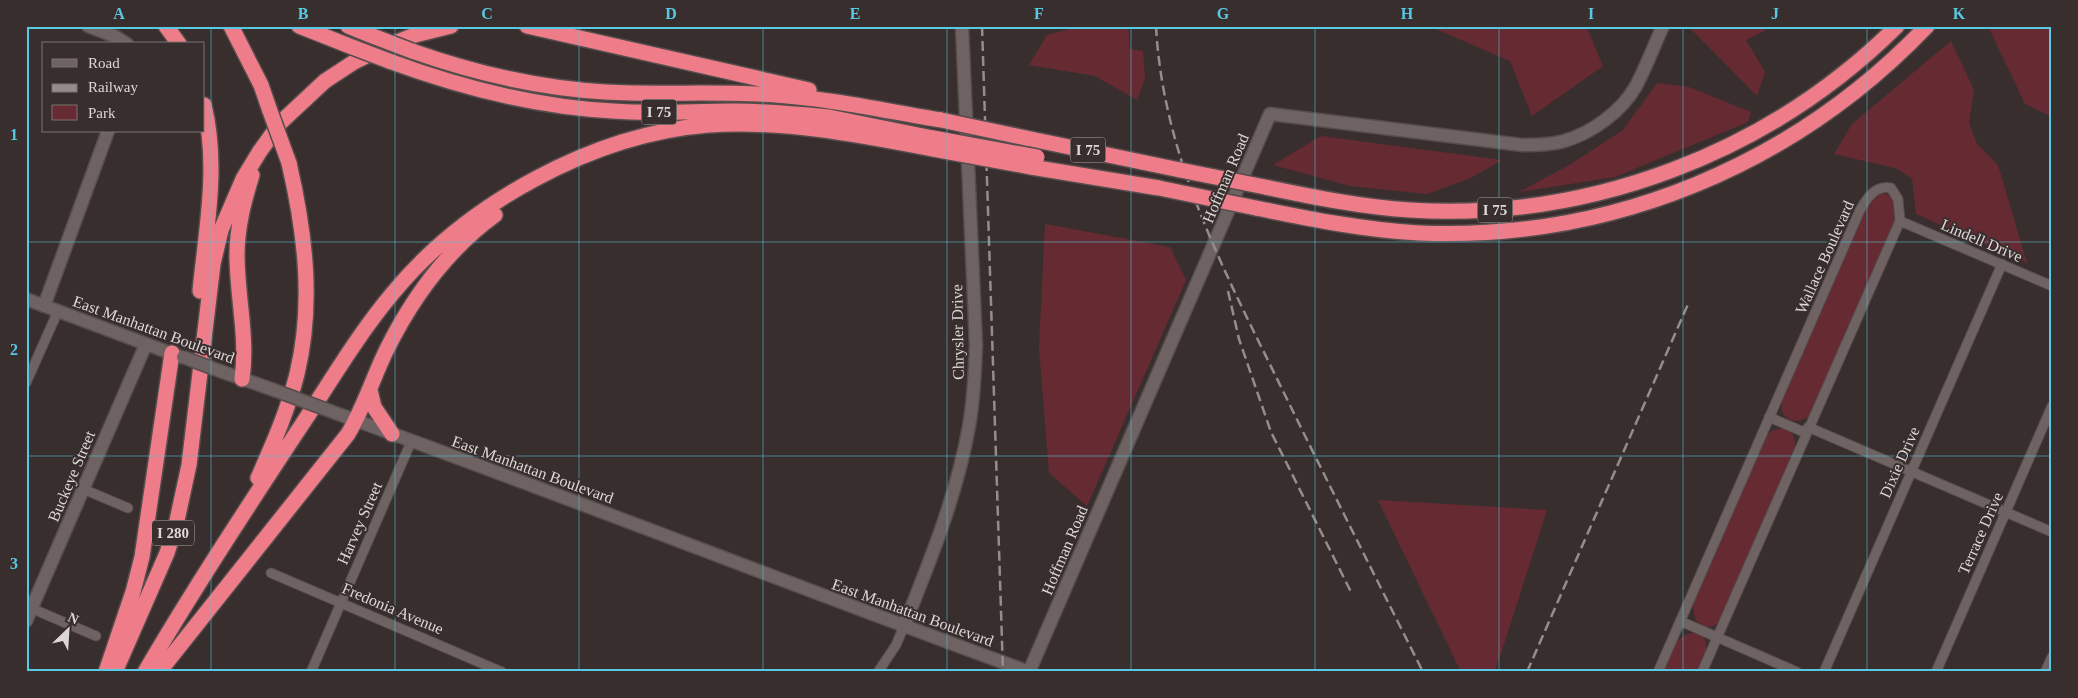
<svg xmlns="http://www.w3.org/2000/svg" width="2078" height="698" viewBox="0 0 2078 698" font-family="'Times New Roman',serif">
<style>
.green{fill:#662b32}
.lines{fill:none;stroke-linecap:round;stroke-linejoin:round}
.street-casing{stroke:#554c4c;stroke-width:11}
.secondary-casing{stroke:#554c4c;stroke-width:15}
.highway-casing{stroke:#554c4c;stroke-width:18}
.street{stroke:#6f6263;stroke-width:9}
.secondary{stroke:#6f6263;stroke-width:12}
.highway{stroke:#ef7d89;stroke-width:15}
.rail{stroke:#958c8c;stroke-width:2.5;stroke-dasharray:10 5;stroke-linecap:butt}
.secondary-bridge-casing{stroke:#554c4c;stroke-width:15;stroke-linecap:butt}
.highway-bridge-casing{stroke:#554c4c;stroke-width:18;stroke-linecap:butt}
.secondary-bridge{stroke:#6f6263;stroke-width:12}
.highway-bridge{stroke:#ef7d89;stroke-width:15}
.grid{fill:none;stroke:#58c9e3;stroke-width:1;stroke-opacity:0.55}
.labels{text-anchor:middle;stroke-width:4;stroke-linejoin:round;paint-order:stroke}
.shield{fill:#392e2e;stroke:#aca4a4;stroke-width:1}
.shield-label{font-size:15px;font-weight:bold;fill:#ded7d7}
.street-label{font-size:16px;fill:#ded7d7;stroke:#392e2e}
.neatline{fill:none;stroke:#58c9e3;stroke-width:2}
.grid-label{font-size:16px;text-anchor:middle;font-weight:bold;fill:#58c9e3}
</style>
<rect width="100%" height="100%" fill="#392e2e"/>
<path class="green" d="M1071,26h57l2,23 13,2 2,27 -8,22 -42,-24 -66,-11 18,-30 22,-6z
M1429,26h157l17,40 -71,50 -22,-55z
M1688,26h86l-28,14 19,32 -8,24z
M1988,26h64v91l-27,-13z
M1951,41l23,49 -5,33 8,21 21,21 29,98 -111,-49 -4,-36 -17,-10 -61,-14 18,-30z
M1657,83l32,4 62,25 -3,10 -133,55 -96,15 52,-28 52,-34z
M1321,136l181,24 -31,18 -44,16 -77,-8 -77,-21z
M1884,193l10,5 2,19 -3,12 -82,185c-15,15 -35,4 -28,-16l81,-185 12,-17z
M1045,224l125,23 16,33 -99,226 -38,-33 -10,-126z
M1783,428c13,5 13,13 11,26l-74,168c-9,8 -18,5 -25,-3l-2,-15 72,-166 7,-7z
M1378,500l169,10 -52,162h-34z
M1694,633l8,2c10,12 1,24 -4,37h-35c6,-16 11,-38 31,-39z"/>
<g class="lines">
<g class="street-casing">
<path id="street" d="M1900,221l152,65
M26,383l32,-72
M1769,417l37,16
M1808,427l244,105
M83,489l45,19
M271,573l231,99
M26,606l70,30
M1680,621l117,51
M311,672l100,-230
M878,672l18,-27 8,-19
M1658,672l202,-462c7,-12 15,-25 31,-22l7,11 2,22 -198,451
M1824,672l178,-408
M1936,672l116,-266
M2045,672l7,-15"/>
</g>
<g class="secondary-casing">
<path id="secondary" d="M88,26l26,10 13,8
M26,299l155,58
M44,306l64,-175
M220,371l54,19
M341,415c230,83 458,173 688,257
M26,621l120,-277
M904,626c26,-65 53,-131 65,-200 5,-27 6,-54 7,-81l-14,-319
M1029,672l241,-558 252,31c14,0 29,0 42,-4 28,-8 58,-30 72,-55 10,-19 18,-40 27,-60"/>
</g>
<g class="highway-casing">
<path id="highway" d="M166,26l13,18
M231,26l30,59 9,26
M299,26l48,19
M348,26l22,9
M527,26l282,64
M412,51c62,22 126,37 193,41 57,3 114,-1 171,3 56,4 110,16 165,25
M389,61c73,27 146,46 224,50 41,3 81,0 121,0 32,0 63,3 95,6l104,21
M1026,138l154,32
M1031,167l128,21
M1265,187c48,10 96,20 145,23 180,11 359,-57 487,-184
M1256,208c54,11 108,22 163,25 193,8 375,-68 508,-207
M200,291c6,-61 19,-125 4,-186
M242,379c6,-42 -5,-82 -5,-124 0,-28 7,-54 15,-80
M370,390l4,17 18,27
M258,478c15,-34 30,-68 39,-104 17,-71 8,-142 -8,-211
M106,672l27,-80 9,-35 30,-204
M115,672l52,-119 9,-28 13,-60 24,-201 8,-34 22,-51 17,-28 21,-29 44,-41 29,-19 33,-16 28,-11 36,-9
M145,672c48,-82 100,-161 152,-240 31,-46 59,-95 95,-138 74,-90 201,-160 317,-169 75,-5 151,10 224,24
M159,672l189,-238c16,-27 25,-56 38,-83 26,-53 61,-101 109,-136"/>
</g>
<use href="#street" class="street"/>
<use href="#secondary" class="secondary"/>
<use href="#highway" class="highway"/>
<path class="rail" d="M982,26l21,646
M1156,26c7,133 70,248 127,365 46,94 93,187 140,281
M1228,291l11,48 32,93 81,162
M1527,672l162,-370"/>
<g class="secondary-bridge-casing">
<path id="secondary-bridge" d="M183,357l37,14
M274,390l67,25"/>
</g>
<g class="highway-bridge-casing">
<path id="highway-bridge" d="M370,35l42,16
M347,45l42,16
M270,111l19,52
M941,120l85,18
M933,138l104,19
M933,149l98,18
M1180,170l85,17
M1159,188l97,20"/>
</g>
<use href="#secondary-bridge" class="secondary-bridge"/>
<use href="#highway-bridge" class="highway-bridge"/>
</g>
<path class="grid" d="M211,26v646M395,26v646M579,26v646M763,26v646M947,26v646M1131,26v646M1315,26v646M1499,26v646M1683,26v646M1867,26v646M26,242h2026M26,456h2026"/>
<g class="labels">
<g class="shield">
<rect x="641.5" y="99.5" width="35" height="25" rx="4"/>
<rect x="1070.5" y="137.5" width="35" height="25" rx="4"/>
<rect x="1477.5" y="197.5" width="35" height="25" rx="4"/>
<rect x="152" y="520.5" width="42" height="25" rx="4"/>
</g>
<g class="shield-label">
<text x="659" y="117">I 75</text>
<text x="1088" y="155">I 75</text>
<text x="1495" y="215">I 75</text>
<text x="173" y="538">I 280</text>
</g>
<g class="street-label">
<text transform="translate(1225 178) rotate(-67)" y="6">Hoffman Road</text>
<text transform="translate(1982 240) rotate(23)" y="6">Lindell Drive</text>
<text transform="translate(1824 257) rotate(-66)" y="6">Wallace Boulevard</text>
<text transform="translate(154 329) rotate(20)" y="6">East Manhattan Boulevard</text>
<text transform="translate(957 332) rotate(-91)" y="6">Chrysler Drive</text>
<text transform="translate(1899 462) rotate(-66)" y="6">Dixie Drive</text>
<text transform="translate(533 469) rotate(20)" y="6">East Manhattan Boulevard</text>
<text transform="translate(71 476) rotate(-67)" y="6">Buckeye Street</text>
<text transform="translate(359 523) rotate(-66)" y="6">Harvey Street</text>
<text transform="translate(1980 533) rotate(-66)" y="6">Terrace Drive</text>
<text transform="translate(1064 550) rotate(-67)" y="6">Hoffman Road</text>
<text transform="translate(393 608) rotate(23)" y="6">Fredonia Avenue</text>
<text transform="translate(913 612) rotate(20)" y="6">East Manhattan Boulevard</text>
</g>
</g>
<rect width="2078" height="698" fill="none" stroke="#392e2e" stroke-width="55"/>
<rect x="42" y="42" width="162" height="90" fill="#392e2e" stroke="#7b7272"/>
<rect x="52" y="59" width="25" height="8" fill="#6f6263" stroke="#7b7272"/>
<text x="88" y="68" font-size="15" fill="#ded7d7">Road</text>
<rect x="52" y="84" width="25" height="8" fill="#958c8c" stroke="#7b7272"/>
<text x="88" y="92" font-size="15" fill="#ded7d7">Railway</text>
<rect x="52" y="105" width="25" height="15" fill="#662b32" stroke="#7b7272"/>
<text x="88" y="118" font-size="15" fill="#ded7d7">Park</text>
<g transform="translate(68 630) rotate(25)" stroke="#392e2e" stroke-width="4" paint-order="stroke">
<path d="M0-4L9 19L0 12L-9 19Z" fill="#ded7d7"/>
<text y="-8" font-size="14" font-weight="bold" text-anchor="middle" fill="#ded7d7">N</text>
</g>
<rect x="28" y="28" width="2022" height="642" class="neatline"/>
<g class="grid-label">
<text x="119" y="19">A</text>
<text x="303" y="19">B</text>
<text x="487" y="19">C</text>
<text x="671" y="19">D</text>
<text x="855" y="19">E</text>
<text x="1039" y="19">F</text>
<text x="1223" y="19">G</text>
<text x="1407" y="19">H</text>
<text x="1591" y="19">I</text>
<text x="1775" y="19">J</text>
<text x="1959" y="19">K</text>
<text x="14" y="140">1</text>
<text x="14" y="355">2</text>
<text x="14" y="569">3</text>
</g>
</svg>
